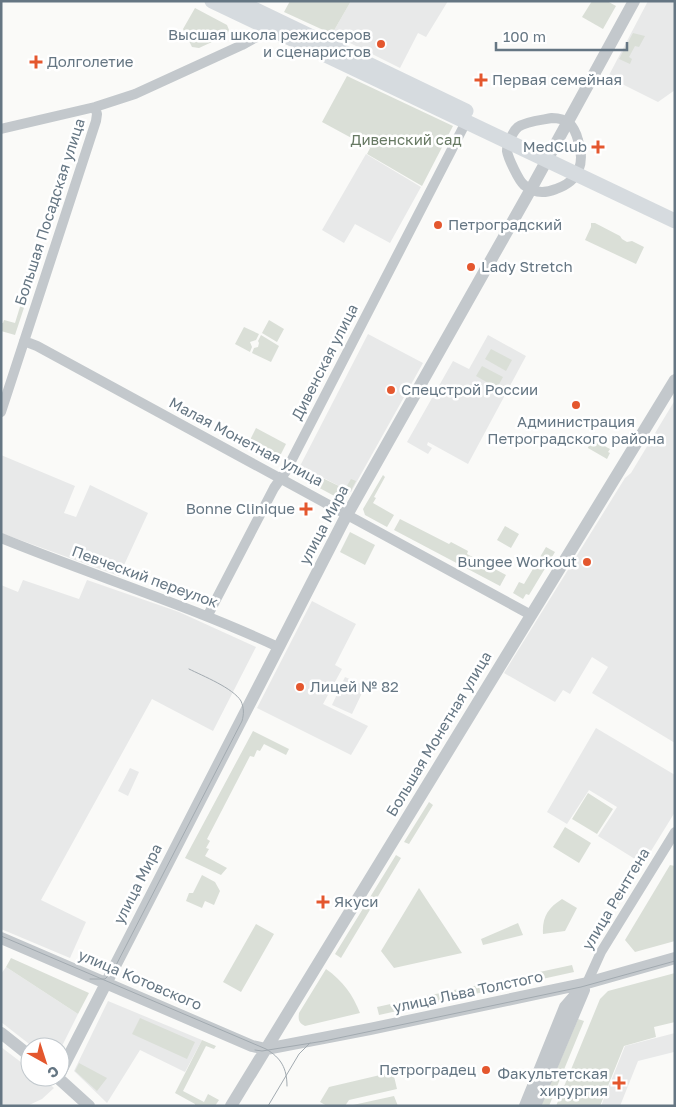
<svg xmlns="http://www.w3.org/2000/svg" width="676" height="1107" viewBox="0 0 676 1107" font-family="'Golos Text',sans-serif">
<style>
.built{fill:#e8e9e9}
.green{fill:#dadfd7}
.lines{fill:none;stroke-linecap:round;stroke-linejoin:round}
.minor{stroke:#c3c8cc;stroke-width:10}
.tertiary{stroke:#c3c8cc;stroke-width:12}
.primary{stroke:#d6dbdf;stroke-width:15}
.tram{stroke:#a2aab0;stroke-width:1}
.poi-dot{fill:#e4572e;stroke:#fff;stroke-width:2}
.labels{text-anchor:middle;stroke-width:5;stroke-linejoin:round;paint-order:stroke}
.poi-label{font-size:15px;fill:#657683;stroke:#fff;text-anchor:start}
.park-label{font-size:15px;fill:#687a64;stroke:#fff}
.street-label{font-size:15px;fill:#657683;stroke:#fff}
</style>
<rect width="100%" height="100%" fill="#fafaf8"/>
<path class="built" d="M351,1h97l-22,36 -8,-4 -18,35 -68,-34z
M648,1h27v89l-17,12 -50,-25z
M366,154l55,33 -31,56 -35,-19 -11,19 -22,-13z
M368,334l55,29 -72,129 -51,-26z
M488,335l38,21 -58,108 -40,-22 -1,3 5,3 -4,6 -21,-12 46,-81 16,8z
M675,400v343l-83,-50 16,-26 -16,-10 -22,37 -7,-4 -8,12 -51,-29 121,-195 6,-5z
M1,455l74,31 -11,27 12,4 14,-32 58,28 -29,63 -118,-43z
M23,580l56,19 8,-19 92,32 77,35 -43,84 -61,-32 -111,201 45,22 -16,36 -69,-29v-344l17,7z
M312,601l44,23 -21,41 7,4 -19,35 45,22 -17,29 -94,-47z
M345,677l18,8 -2,5 2,1 -11,23 -20,-9z
M596,728l79,47v37l-32,52 -45,-28 19,-29 -28,-17 -22,34 -20,-12z
M130,768l9,4 -11,24 -10,-5z
M6,967l72,47 -18,36v-3h-27l-32,-25v-48z
M108,1001l94,39 -17,32 -45,-22 -33,53 -33,-32z
M675,1033v22l-1,-3 -36,9 -18,45h-19l24,-60z
M1,1047l29,22v8h11l13,11 -12,11 -15,7h-26z"/>
<path class="green" d="M290,1h61l-19,33 -48,-22z
M592,1h15l9,5 -13,23 -21,-12z
M195,8l32,17 2,5 -2,5 -28,13 -7,-1 -9,-18z
M633,33l12,3 -6,11 -4,-1 -6,11 3,2 -2,5 -11,-5z
M347,76l106,50 -31,60 -55,-32 3,-6 -48,-26z
M591,223h4l25,13 2,3 5,3 5,-1 12,6 -8,17 -51,-24 6,-13z
M39,245l5,2 -29,88 -14,-4v-8h2l1,-3 11,3z
M269,320l15,9 -7,13 -15,-9z
M244,327l15,7 -3,6 -6,2 2,5 -2,5 -15,-8z
M261,335l18,11 -8,16 -19,-9 2,-5 4,-1 1,-4 -1,-2z
M491,349l21,11 -6,11 -21,-12z
M482,366l21,11 -6,11 -21,-12z
M256,428l30,16 -10,20 -30,-16z
M586,436l24,13 -2,3 2,1 -3,6 -19,-11 1,-5 -5,-3z
M300,467l45,22 6,-10 5,2 -8,15 -8,3 -41,-22 -2,-3z
M383,475l2,2 -11,20 2,1 -3,5 21,12 -7,12 -22,-12 -2,-6z
M400,519l49,25 2,-2 17,9 -1,3 39,21 -6,11 -106,-56z
M505,526l14,8 -8,14 -14,-8z
M350,532l25,13 -10,20 -25,-13z
M546,547l9,5 -26,43 -3,-1 -3,5 -10,-6 6,-11 5,2z
M253,731l36,18 -3,6 -22,-11 -4,7 -3,-1 -3,7 -4,-1 -43,83 3,2 -4,7 3,1 -4,7 22,12 -6,7 -36,-17z
M588,793l25,16 -16,25 -25,-15z
M429,802l4,3 -24,39 -5,-2z
M565,827l26,16 -12,20 -26,-16z
M396,855l5,3 -60,100 -6,-4z
M670,865l5,1v75l-40,11 -10,-12z
M631,866l7,4 -20,34 -7,-4 8,-13 3,1 4,-6 -3,-3z
M202,875l13,7 5,9 -6,14 -9,-4 -3,7 -16,-7 3,-8h4z
M419,888l43,65 -68,15 -13,-17z
M562,899l15,9 -12,23 -22,3c-1,-17 5,-26 19,-35z
M518,923l5,12 -40,10 -2,-6z
M256,924l18,10 -33,58 -18,-10z
M11,958l78,35 -11,21 -72,-47z
M572,965l2,7 -104,23 -1,-8z
M326,969c17,12 27,26 34,44l-55,13c-6,-3 -7,-6 -6,-13z
M675,973v49l-21,5 2,10 -32,9 -24,60h-44l44,-107 8,-8z
M463,988l2,8 -86,19 -2,-8z
M140,1018l55,24 -8,17 -55,-25z
M578,1019l6,2 -35,85h-8z
M202,1040l14,6 -2,3 -8,-3 -23,45 21,11 4,-8 11,6 -4,6h-20v-2l-20,-11z
M79,1063l28,15 -10,13 -22,-20z
M393,1072l4,17 -48,11 -4,6h-18l-7,-4 9,-15z
M394,1096l4,10h-46l1,-1z"/>
<g class="lines">
<path class="minor" d="M552,118c15,0 22,7 26,22 7,22 2,41 -22,49 -5,2 -9,3 -14,3 -6,0 -13,-3 -18,-7 -5,-4 -16,-27 -17,-34 0,-7 6,-20 11,-24 8,-6 24,-7 34,-9z
M1,129l94,-22 40,-13 107,-49 20,-11 5,-7
M24,341l13,5 494,269
M1,412l95,-291 1,-7 -2,-7
M1,538c93,38 187,67 277,109
M208,615l66,-127 12,-17 180,-349
M587,983l14,-31 74,-120"/>
<path class="tertiary" d="M1,938l251,108 14,3 104,-20 217,-46 88,-25
M1,1033l29,23
M60,1073l283,-551 188,-333 103,-188
M57,1077l32,29
M231,1106l444,-726
M525,1106l40,-99 20,-23
M535,1106l49,-116"/>
<path class="primary" d="M212,1l463,220
M237,1l229,110"/>
<path class="tram" d="M1,936l265,113c15,9 21,19 21,37
M90,979h15l8,-8 129,-250c2,-7 2,-13 -1,-20 -8,-13 -38,-25 -52,-32
M255,1050l7,1 62,-10 257,-54 94,-26
M268,1106l31,-52 11,-11"/>
</g>
<g class="poi-dot">
<circle cx="381" cy="44" r="5"/>
<path d="M33.5 54.5h5v5h5v5h-5v5h-5v-5h-5v-5h5z"/>
<path d="M478.5 72.5h5v5h5v5h-5v5h-5v-5h-5v-5h5z"/>
<path d="M595.5 139.5h5v5h5v5h-5v5h-5v-5h-5v-5h5z"/>
<circle cx="438" cy="225" r="5"/>
<circle cx="471" cy="267" r="5"/>
<circle cx="391" cy="390" r="5"/>
<circle cx="576" cy="405" r="5"/>
<path d="M303.5 501.5h5v5h5v5h-5v5h-5v-5h-5v-5h5z"/>
<circle cx="587" cy="562" r="5"/>
<circle cx="300" cy="687" r="5"/>
<path d="M320.5 894.5h5v5h5v5h-5v5h-5v-5h-5v-5h5z"/>
<circle cx="486" cy="1070" r="5"/>
<path d="M616.5 1075.5h5v5h5v5h-5v5h-5v-5h-5v-5h5z"/>
</g>
<g class="labels">
<g class="poi-label">
<text x="371" y="40" text-anchor="end">Высшая школа режиссеров<tspan x="371" dy="17">и сценаристов</tspan></text>
<text x="47" y="67">Долголетие</text>
<text x="492" y="85">Первая семейная</text>
<text x="587" y="152" text-anchor="end">MedClub</text>
<text x="448" y="230">Петроградский</text>
<text x="481" y="272">Lady Stretch</text>
<text x="401" y="395">Спецстрой России</text>
<text x="576" y="427" text-anchor="middle">Администрация<tspan x="576" dy="17">Петроградского района</tspan></text>
<text x="295" y="514" text-anchor="end">Bonne Clinique</text>
<text x="577" y="567" text-anchor="end">Bungee Workout</text>
<text x="310" y="692">Лицей № 82</text>
<text x="334" y="907">Якуси</text>
<text x="476" y="1075" text-anchor="end">Петроградец</text>
<text x="608" y="1079" text-anchor="end">Факультетская<tspan x="608" dy="17">хирургия</tspan></text>
</g>
<g class="park-label">
<text x="406" y="145">Дивенский сад</text>
</g>
<g class="street-label">
<text transform="translate(50 212) rotate(-72)" y="5">Большая Посадская улица</text>
<text transform="translate(325 362) rotate(-63)" y="5">Дивенская улица</text>
<text transform="translate(246 442) rotate(28)" y="5">Малая Монетная улица</text>
<text transform="translate(324 525) rotate(-62)" y="5">улица Мира</text>
<text transform="translate(145 577) rotate(20)" y="5">Певческий переулок</text>
<text transform="translate(439 734) rotate(-59)" y="5">Большая Монетная улица</text>
<text transform="translate(138 884) rotate(-63)" y="5">улица Мира</text>
<text transform="translate(616 899) rotate(-59)" y="5">улица Рентгена</text>
<text transform="translate(140 980) rotate(23)" y="5">улица Котовского</text>
<text transform="translate(468 992) rotate(-12)" y="5">улица Льва Толстого</text>
</g>
</g>
<rect width="676" height="1107" fill="none" stroke="#657683" stroke-width="5"/>
<g transform="translate(45 1062) rotate(141)"><circle r="24" fill="#ffffff" stroke="#c1c8cd"/>
<path d="M0-4L9 19L0 12L-9 19Z" fill="#e4572e"/>
<text y="-8" font-size="14" font-weight="bold" text-anchor="middle" fill="#657683">С</text>
</g>
<path d="M496 42v8h131v-8" fill="none" stroke="#657683" stroke-width="2.5"/>
<text x="503" y="42" font-size="15" fill="#657683" stroke="#ffffff" stroke-width="4" paint-order="stroke">100 m</text>
</svg>
